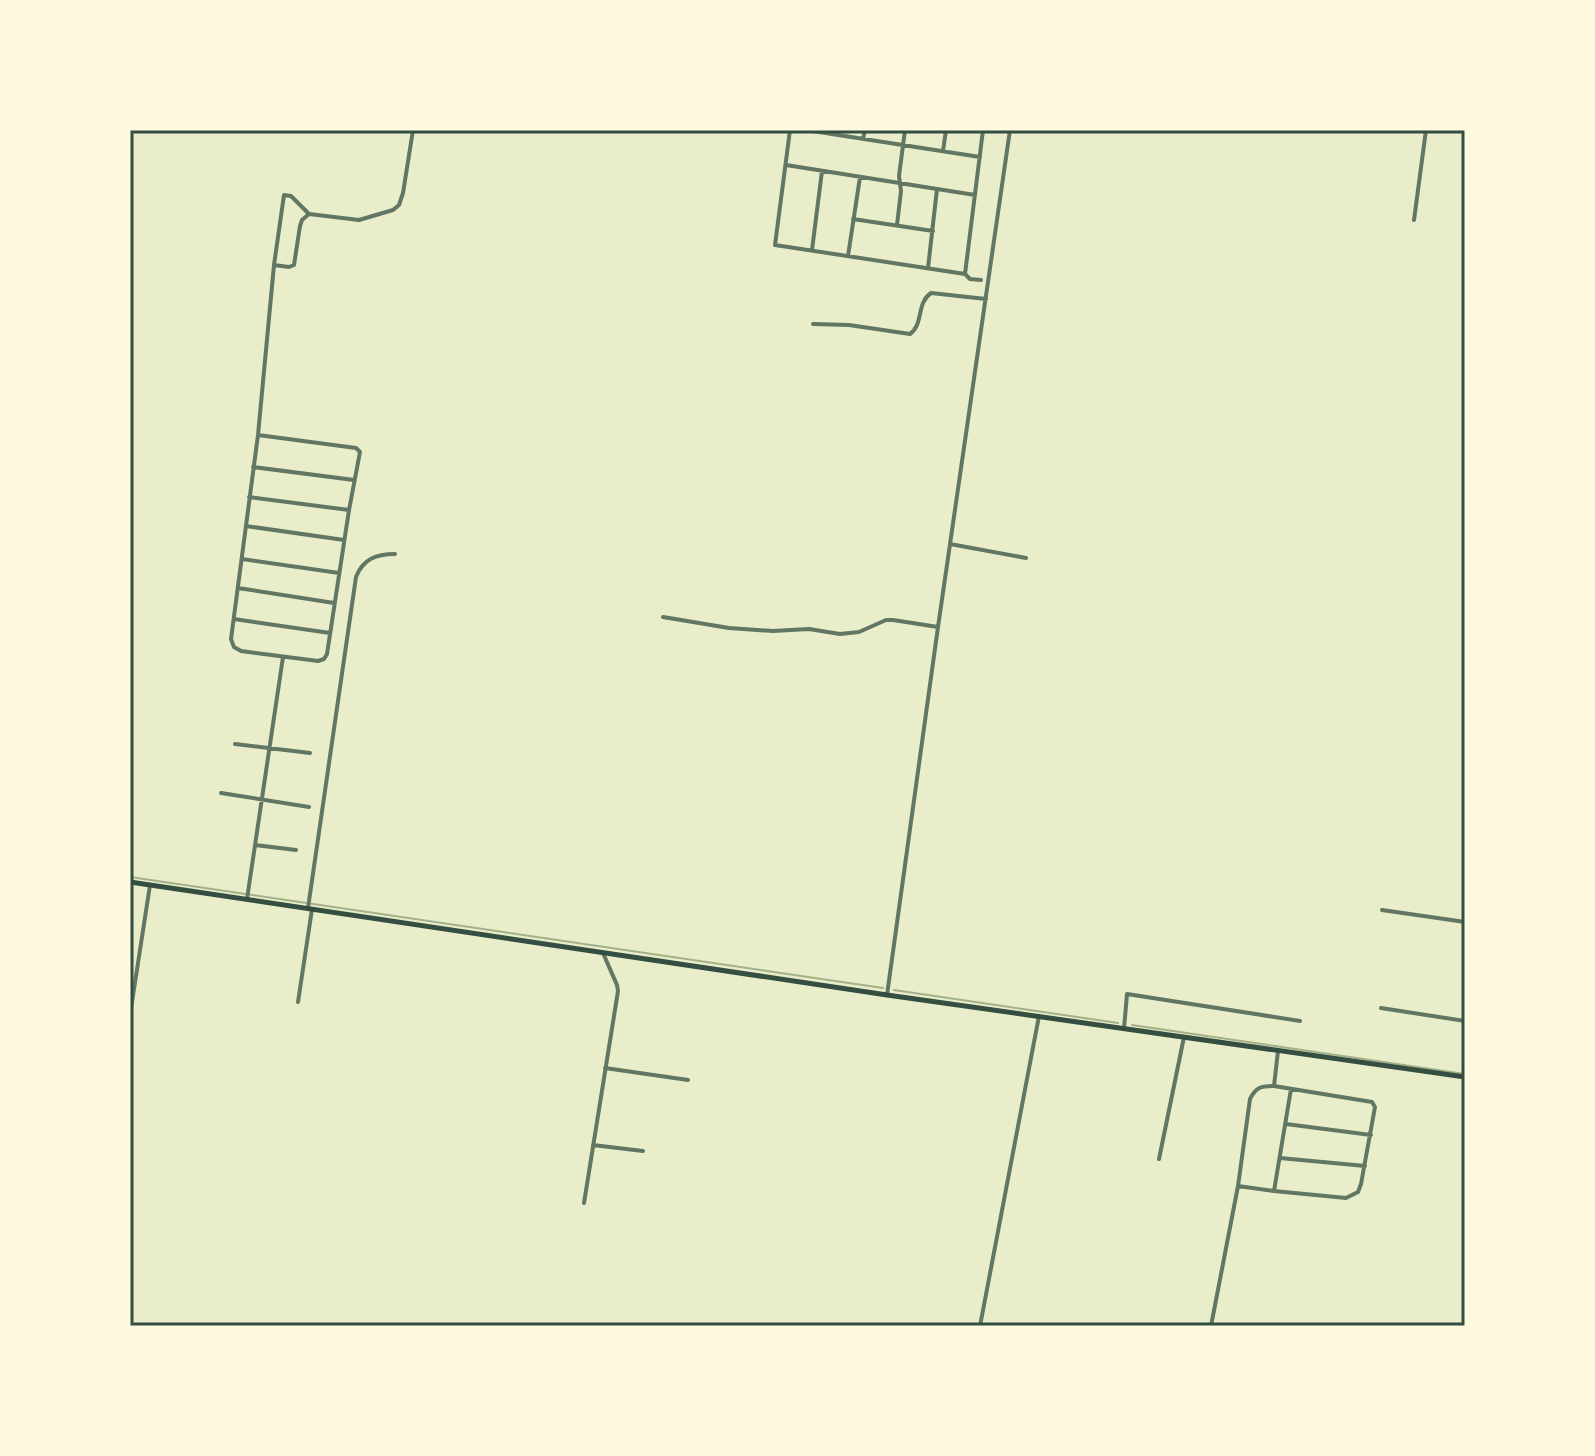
<svg xmlns="http://www.w3.org/2000/svg" width="1595" height="1456" viewBox="0 0 1595 1456" font-family="Lato,sans-serif">
<style>
.lines{fill:none;stroke-linecap:round;stroke-linejoin:round}
.stream{stroke:#a3b18a;stroke-width:2}
.minor{stroke:#617663;stroke-width:4}
.secondary{stroke:#344e41;stroke-width:5}
.neatline{fill:none;stroke:#344e41;stroke-width:3}
</style>
<rect width="100%" height="100%" fill="#e9edc9"/>
<g class="lines">
<path class="stream" d="M130,877l753,111
M894,990l224,33
M1132,1025l333,49"/>
<path class="minor" d="M790,130l-15,115 190,29 5,5 11,1
M806,130l174,27
M863,139l2,-9
M943,151l3,-21
M786,165l189,30
M853,219l80,12
M1414,220l12,-90
M897,225l4,-34 -2,-15 6,-46
M812,250l10,-79
M848,256l12,-79
M274,265l15,2 5,-2 6,-39 2,-6 7,-6 50,6 34,-10 6,-5 4,-12 10,-63
M928,268l9,-79
M965,274l18,-144
M813,324l36,1 61,9c14,-10 6,-31 21,-41l55,6
M258,435l98,13 4,4 -11,58 -22,144 -3,5 -6,2 -77,-10 -7,-4 -3,-8 27,-204 16,-170 10,-70 7,1 18,18
M253,467l101,13
M249,497l100,13
M246,526l98,14
M950,544l76,14
M242,559l97,14
M238,588l96,15
M663,617l66,11 44,3 36,-2 31,5 19,-2 27,-12h7l45,7
M234,619l96,14
M235,744l75,9
M221,793l88,14
M255,845l41,5
M247,899l36,-242
M308,908l48,-331c7,-18 20,-23 39,-23
M1382,910l83,12
M887,995l51,-368 72,-497
M298,1002l14,-93
M1381,1008l84,13
M130,1015l20,-130
M1124,1029l3,-35 173,27
M605,1068l83,12
M1286,1124l85,11
M593,1145l50,6
M1280,1158l85,8
M1159,1159l25,-122
M1238,1186l36,5 72,7 12,-6 3,-8 14,-77 -3,-5 -98,-16
M1274,1191l17,-102
M584,1203l34,-212 -1,-6 -14,-32
M980,1326l59,-310
M1211,1326l27,-140 12,-87c6,-12 11,-13 24,-13l4,-35"/>
<path class="secondary" d="M130,882l757,113 578,82"/>
</g>
<rect width="1595" height="1456" fill="none" stroke="#fefae0" stroke-width="264"/>
<rect x="132" y="132" width="1331" height="1192" class="neatline"/>
</svg>
